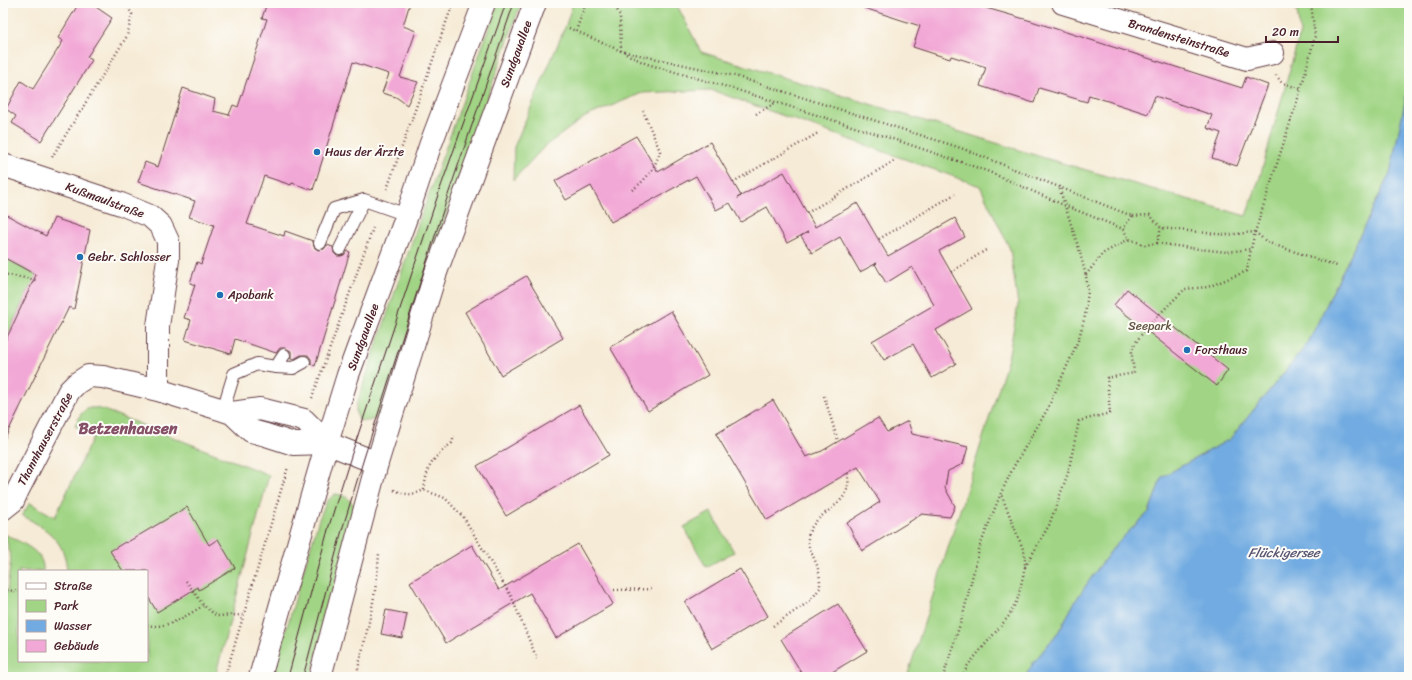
<svg xmlns="http://www.w3.org/2000/svg" width="1412" height="680" viewBox="0 0 1412 680" font-family="Sriracha,sans-serif">
<style>
.green{fill:#a1d585;stroke:#767a58}
.water{fill:#71abe1;stroke:#5e6586}
.building{fill:#f2a8d6}
.lines{fill:none;stroke-linecap:round;stroke-linejoin:round}
.lane-casing{stroke:#643e45;stroke-width:14}
.street-casing{stroke:#643e45;stroke-width:24}
.secondary-casing{stroke:#643e45;stroke-width:24}
.path{stroke:#643e45;stroke-width:2.5;stroke-dasharray:1 3;stroke-linecap:butt}
.lane{stroke:#fff;stroke-width:12}
.street{stroke:#fff;stroke-width:22}
.secondary{stroke:#fff;stroke-width:22}
.tram{stroke:#4a1f2b;stroke-width:1}
.poi-dot{fill:#1f6fb2;stroke:#fdfcf7;stroke-width:1.5}
.labels{text-anchor:middle;stroke-width:4;stroke-linejoin:round;paint-order:stroke}
.street-label{font-size:12px;fill:#4a1f2b;stroke:#fdfcf7}
.poi-label{font-size:12px;fill:#4a1f2b;stroke:#fdfcf7;text-anchor:start}
.park-label{font-size:12px;fill:#645646;stroke:#fdfcf7}
.water-label{font-size:13px;font-style:italic;fill:#5a5774;stroke:#fdfcf7}
.district-label{font-size:16px;font-weight:bold;fill:#854f67;stroke:#fdfcf7}
</style>
<rect width="100%" height="100%" fill="#fdfcf7"/>
<filter id="ink" filterUnits="userSpaceOnUse"><feTurbulence type="fractalNoise" baseFrequency=".025" numOctaves="2"/><feDisplacementMap in="SourceGraphic" scale="8" xChannelSelector="R" yChannelSelector="G"/><feConvolveMatrix kernelMatrix="1 2 1 2 8 2 1 2 1" color-interpolation-filters="sRGB"/></filter>
<filter id="wash" filterUnits="userSpaceOnUse"><feTurbulence type="fractalNoise" baseFrequency=".012" numOctaves="4" result="noise"/><feDisplacementMap in="SourceGraphic" scale="16" xChannelSelector="R" yChannelSelector="G"/><feGaussianBlur stdDeviation="0.9" result="paint"/><feColorMatrix in="noise" values="0 0 0 0 0 0 0 0 0 0 0 0 0 0 0 0 0 1.4 0 .05"/><feComposite in="paint" operator="in"/></filter>
<g filter="url(#wash)">
<rect width="100%" height="100%" fill="#f6ebd6"/>
<path class="green" d="M498,3h23l-69,194 -68,215c-7,7 -15,11 -25,8l-3,-7v-7l60,-176z
M573,3h103l25,49 347,107 198,57 14,-39 40,-144 -4,-30h112l-1,5 2,8v67l-19,90 -82,170 -78,96 -68,38 -13,35 -32,31 -21,28 -20,29 -17,31 -25,31 -9,15h-118l101,-318 10,-54 -8,-56 -30,-63 -269,-96 -69,3 -57,24 -40,29 -32,34 1,-33 52,-122z
M3,257l36,20 -10,12 -26,56z
M90,408h6l8,2 165,65 -54,202h-212v-76l4,-11 4,-31 -6,-25c15,9 40,16 38,37h-24v90h128v-90h-80c-2,-32 -20,-41 -45,-56l8,-12 25,14 39,-82 -19,-9c4,-9 6,-15 15,-18z
M335,494c10,1 16,5 20,14l-44,169h-39l47,-158 8,-18z
M711,512l23,40 -28,15 -22,-40z"/>
<path class="water" d="M1409,83v594h-384l9,-15 25,-31 17,-31 20,-29 21,-28 32,-31 13,-35 68,-38 78,-96 82,-170z"/>
<g id="blocks">
<path class="building" d="M79,3h11l22,15 -25,39 5,3 -51,81 -29,-18 4,-7 -10,-7 15,-28 12,8 30,-48 -5,-3z
M267,3h143l-7,23 13,5 -16,46 18,5 -11,23 -11,-8 -14,-4 7,-19 -36,-12 -40,128 -21,-7 -1,2 -27,-9 -17,48 37,12 1,-5 28,10 1,6 4,3 6,-1 3,-4 6,2 1,6 3,3h4l3,-1 3,-4 3,1 -35,114 -4,-2v-5l-3,-4h-7l-7,4 -3,-1v-7l-6,-3h-5l-4,5 -41,-14 -4,15 -46,-14 6,-20 -7,-2 11,-33 -5,-2 7,-21 4,2 13,-39 -25,-8 6,-16 -57,-19 7,-20 13,5 25,-79 32,11 -2,12 16,4 4,-10 5,2 29,-88 -5,-1z
M861,3h120l-2,3 49,14 214,68 4,-11 22,8 -31,81 -25,-8 9,-25 -14,-5 5,-13 -57,-19 -7,18 -59,-19 -2,7 -48,-14 -5,15 -54,-17 6,-19 -35,-11 -1,3 -37,-12 7,-21 -59,-19z
M636,136l22,36 52,-30 31,54 -4,2 47,-26 31,55 42,-24 31,53 67,-38 10,19 -26,14 33,58 -36,21 20,34 -24,14 -19,-34 -29,16 -12,-19 62,-36 -22,-38 -26,16 -11,-19 2,-1 -17,9 -20,-35 -28,16 -11,-17 7,-4 -21,11 -20,-36 -26,15 -11,-19 -14,7 -20,-34 -85,46 -20,-36 -25,14 -11,-19z
M3,213l43,23 8,-18 36,12 -16,79 -5,-2 -66,135v-96l33,-71 -33,-18z
M526,276l37,62 -62,37 -36,-63z
M1127,289l101,81 -11,16 -103,-81z
M671,311l37,64 -60,36 -38,-64z
M773,400l33,57 16,-6 56,-33 9,14 21,-11 4,13 56,13 -5,17 -15,7 -3,17 10,18 -5,11 -28,-3 -60,37 -15,-28 33,-21 -22,-35 -91,53 -51,-86z
M579,405l30,50 -103,61 -29,-50z
M187,507l22,38 9,-6 17,29 -36,22 -1,-3 -41,25 -10,-17v-24h-24l-13,-20 15,-9 1,1z
M578,544l35,60 -57,34 -26,-45 -84,50 -36,-61 62,-37 27,45z
M740,569l28,47 -56,33 -27,-47z
M838,604l29,47 -43,26h-20l-23,-38z
M386,610l21,4 -5,24 -21,-4z"/>
</g>
</g>
<g filter="url(#ink)">
<use href="#blocks" fill-opacity="0" stroke="#643e45" stroke-width="1"/>
<g class="lines">
<g class="lane-casing">
<path id="lane" d="M320,243l14,-34 30,-9 43,15
M340,249l24,-49
M276,367l8,-12
M223,410l11,-36 23,-10 19,3 17,1 11,-6"/>
</g>
<g class="street-casing">
<path id="street" d="M1063,3l184,56 26,-6
M3,165l118,39 29,12 11,10 7,15v19l-10,66v64
M232,413l28,-4 44,11 23,23 50,20
M3,509l10,-8 5,-11 51,-99 8,-8 11,-7 15,1 55,13 65,20 9,3 19,18 15,4 28,9 33,-1"/>
</g>
<g class="secondary-casing">
<path id="secondary" d="M260,677l67,-234 21,-68 59,-160 23,-69 54,-143
M320,677l57,-214 58,-188 100,-272"/>
</g>
<path class="path" d="M614,3l6,13 1,35
M569,28l52,23 114,25 226,72 171,68 18,-1 11,13 65,7 29,-3 46,-143 14,-53 -4,-33
M576,31l10,-28
M626,54l21,10 84,24 168,53 88,30 79,35 57,23
M1276,75l6,8 19,6
M756,114l19,-11
M52,157l75,-121 5,-22 -7,-11
M733,182l85,-49
M387,189l66,-186
M632,190c15,-11 23,-22 28,-39l-17,-40
M807,213l87,-52
M1132,216l-9,13 6,10 16,6 12,-2 4,-15
M1255,232l12,10 5,2 65,22
M879,239l76,-45
M1157,243l33,5 37,4 24,-3 4,-17
M951,272l35,-22
M3,274l33,6
M1086,275l16,-21 27,-15
M824,396l14,45
M312,398l61,-170
M394,490c13,5 17,6 30,0l21,8 19,20 47,78 26,63
M424,490c3,-24 8,-32 28,-47l2,-7
M3,559v4
M1025,567l24,-42 19,-52 11,-52 31,-8 -3,-35 27,-5c0,-7 -4,-19 -1,-25 8,-18 37,-44 52,-59l23,-2 39,-16 4,-22
M186,581l18,25 13,10 26,-1
M3,589l16,3
M614,590l40,-1
M147,625c20,5 40,-10 56,-19
M773,626l37,-25 10,-13c0,-6 0,-13 -2,-19 -2,-10 -11,-20 -10,-31 3,-25 36,-29 40,-52 1,-4 0,-9 0,-13
M225,677l63,-210
M356,677c10,-42 21,-82 23,-125
M943,677l20,-62 17,-69 21,-53 13,-27 33,-56 25,-55 7,-17 6,-22 3,-25 -2,-15 -7,-27 -20,-62
M962,677l6,-12 41,-49 9,-18 7,-31v-13l-24,-60"/>
<use href="#lane" class="lane"/>
<use href="#street" class="street"/>
<use href="#secondary" class="secondary"/>
<path class="tram" d="M288,677l41,-151 23,-73 88,-264 66,-186
M303,677l39,-147 22,-72 85,-266 65,-189"/>
</g>
</g>
<g class="poi-dot">
<circle cx="317" cy="152" r="4"/>
<circle cx="80" cy="257" r="4"/>
<circle cx="220" cy="295" r="4"/>
<circle cx="1187" cy="350" r="4"/>
</g>
<g class="labels">
<g class="street-label">
<text transform="translate(1179 38) rotate(17)" y="4">Brandensteinstraße</text>
<text transform="translate(516 54) rotate(-70)" y="4">Sundgauallee</text>
<text transform="translate(105 200) rotate(20)" y="4">Kußmaulstraße</text>
<text transform="translate(363 337) rotate(-70)" y="4">Sundgauallee</text>
<text transform="translate(45 439) rotate(-62)" y="4">Thannhauserstraße</text>
</g>
<g class="poi-label">
<text x="325" y="156">Haus der Ärzte</text>
<text x="88" y="261">Gebr. Schlosser</text>
<text x="228" y="299">Apobank</text>
<text x="1195" y="354">Forsthaus</text>
</g>
<g class="park-label">
<text x="1150" y="330">Seepark</text>
</g>
<g class="water-label">
<text x="1284" y="557">Flückigersee</text>
</g>
<g class="district-label">
<text x="128" y="434">Betzenhausen</text>
</g>
</g>
<rect width="1412" height="680" fill="none" stroke="#fdfcf7" stroke-width="16"/>
<rect x="18" y="570" width="130" height="92" fill="#fdfcf7" stroke="#b5a4a5"/>
<rect x="26" y="583" width="20" height="6" fill="#ffffff" stroke="#b5a4a5"/>
<text x="54" y="590" font-size="12" fill="#4a1f2b">Straße</text>
<rect x="26" y="600" width="20" height="12" fill="#a1d585" stroke="#b5a4a5"/>
<text x="54" y="610" font-size="12" fill="#4a1f2b">Park</text>
<rect x="26" y="620" width="20" height="12" fill="#71abe1" stroke="#b5a4a5"/>
<text x="54" y="630" font-size="12" fill="#4a1f2b">Wasser</text>
<rect x="26" y="640" width="20" height="12" fill="#f2a8d6" stroke="#b5a4a5"/>
<text x="54" y="650" font-size="12" fill="#4a1f2b">Gebäude</text>
<path d="M1266 36v6h72v-6" fill="none" stroke="#4a1f2b" stroke-width="2"/>
<text x="1272" y="36" font-size="12" fill="#4a1f2b" stroke="#fdfcf7" stroke-width="3" paint-order="stroke">20 m</text>
</svg>
